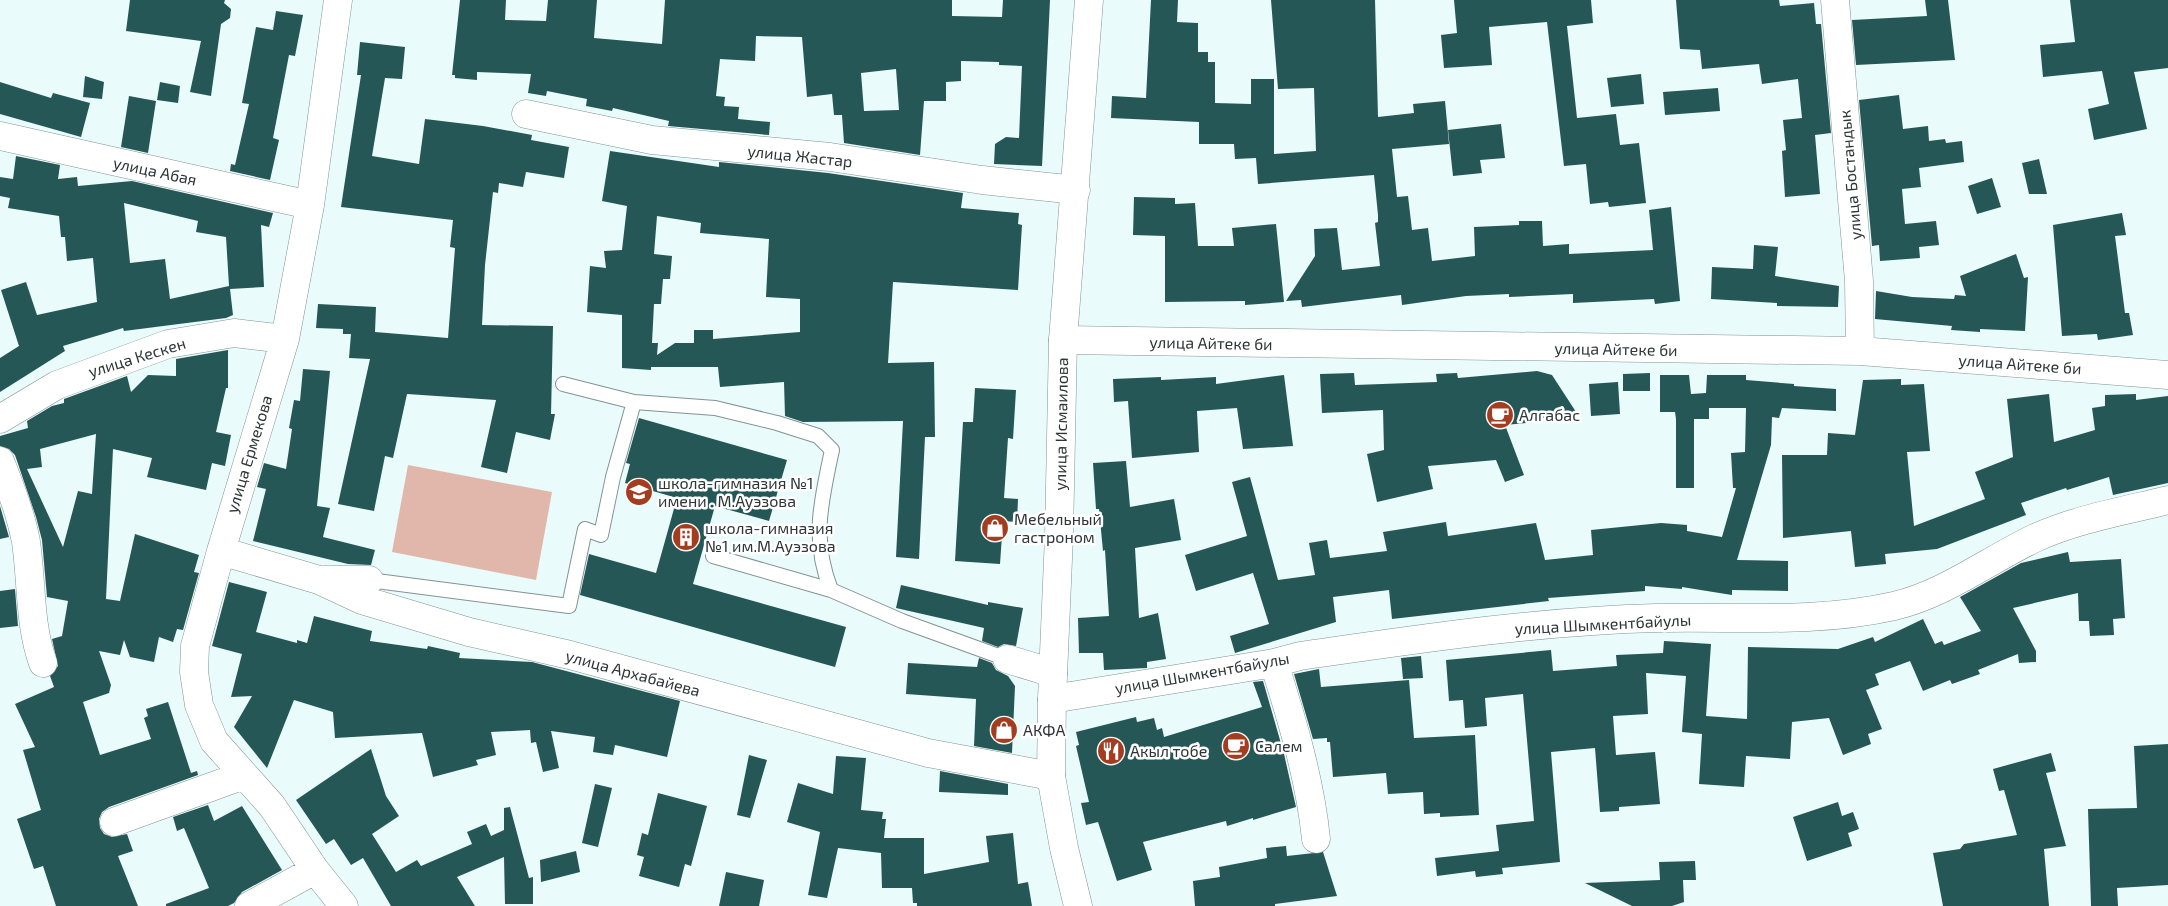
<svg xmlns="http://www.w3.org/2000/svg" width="2168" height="906" viewBox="0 0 2168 906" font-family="'Exo 2',sans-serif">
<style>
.green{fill:#e2b7ab}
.building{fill:#255757;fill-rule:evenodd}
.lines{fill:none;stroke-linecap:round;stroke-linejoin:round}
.lane-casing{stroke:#839393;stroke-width:16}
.street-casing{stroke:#839393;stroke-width:29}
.primary-casing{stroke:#839393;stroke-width:29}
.lane{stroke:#fff;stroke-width:14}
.street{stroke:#fff;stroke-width:28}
.primary{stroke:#fff;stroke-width:28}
.labels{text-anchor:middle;stroke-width:5;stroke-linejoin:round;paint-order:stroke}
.street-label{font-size:16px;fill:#2e3535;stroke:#fff}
.poi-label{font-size:16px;fill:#2e3535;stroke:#fff;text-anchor:start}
</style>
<rect width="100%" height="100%" fill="#e9fbfa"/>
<path class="green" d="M408,465l144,27 -16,88 -144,-28z"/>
<path class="building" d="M130,0h95l-1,3 7,6 -1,9 -9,6 -10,72 -21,-4 11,-51 -75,-10z
M460,0h46l-1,20 41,1 2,-21h49l-3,38 68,6 3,-44h287v16l50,1 1,-17h47l-8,166 -48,-2 1,-20 11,-7 13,1 3,-72 -23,-1v-3l-38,-1v20l-15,1v19h-22l-4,54 -76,-12 -2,-28h-8l-2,-21 -25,3 -5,-60 -46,-1 -1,25 -35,-2 -4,37 9,1 -1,9 15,1 -1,12 32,3 -1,13 -101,-9 1,-5 -56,-13 -1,3 -26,-5 1,-7 -40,-8 -1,5 -18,-3 3,-19 -54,-2v8l-22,-2v-3h-3zM896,69l3,41 -35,1 -3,-38z
M1151,0h27l-1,22 21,1v29h10v10h7v41l36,1v-25h23v75l42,-3 -2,-63 -36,1 -7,-89h104l3,117 36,-4 -1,-9 32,-3 4,43 -57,5 5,48 11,-1 4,34 16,-2 4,33 43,-5 -1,-29 45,-2v-4h23l1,25 26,-2v10l84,-4 -4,-40 22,-3 9,94 -25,3 -1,-5 -81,4v-9l-64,3v-3l-43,2 -64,9 -1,-10 -99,12 -1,-7 -15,1 29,-45 -1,-27 23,-1 5,42 38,-4 -5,-43 3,-1v-7l-4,-40 -116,9 -2,-26 -21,1 -1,-15h-35v-22l-88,-4 1,-22 34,2z
M1454,0h137l2,23 -26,3 10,92 39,-4 4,31 19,-2 7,60 -37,4 -1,-5 -18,2 -4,-40 -22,2 -17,-144 -58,5 3,38 -48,3 -3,-33 16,-2z
M1676,0h103l1,6 34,-3 2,21h5l10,109 -16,2 5,59 -35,3 -3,-46 4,-1 -3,-30 19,-2 -4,-39 -36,5 -3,-20 -57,5 -2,-19 -20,-1z
M1925,0h23l7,60 -99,5 -4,-45 75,-4z
M2070,0h98v68l-34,4 13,57 -53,11 -6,-31 21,-5 -7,-33 -59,6 -3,-32 35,-3z
M276,11l27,4 -8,41 -6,-1 -16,83 6,2 -9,40 -40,-9 1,-7 4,1 14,-61 -7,-1 14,-76 17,3z
M360,42l45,5 -3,32 -17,-1 -13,78 47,8 6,-45 58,7 49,9 -1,5 38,7 -5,31 -38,-6 -3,15 -24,-4 -1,10 -5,-1 -8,73 -3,60 71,1 -2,88h4l-5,26 -34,-8 -9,41 -26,-6 15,-67 -89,-6 -14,64 -8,-2 -11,55 -36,-7 32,-145 -21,-1 2,-24h-8v-5l-27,-1 2,-24 58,3 -1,25 73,6 7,-90 -5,-1 3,-27 -112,-13 20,-132h-4z
M1641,74l3,30 -33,3 -4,-29z
M85,76l19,6 -2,17 -19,-2z
M0,82l51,16 2,-5 37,10 -9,34 -81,-23z
M160,82l20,4 -2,17 -21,-3z
M1718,88l2,23 -55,4 -2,-23z
M1899,95l4,34 25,-3 1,15 16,-2 1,4 16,-2 2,21 -45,6 2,19 -19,2 3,35 31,-3 3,24 -20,2 1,11 -40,3 -1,-16 -7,1 -13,-146z
M129,96l27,5 -8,52 -27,-6z
M1501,124l4,34 -25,2 2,13 -29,3 -5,-46z
M610,151l109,16v-5l109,11 135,20 -2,15 58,5 -1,11 4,1 -4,65 -125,-8 -5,81 46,-1 1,75h-10l-6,122 -23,-2 7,-136 -100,1 -18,-6 -1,-34 -64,5 -2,-20h-67v3l-29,-2v-53l-35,-3 3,-46 16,2 -2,-17 18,-1 5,-44 -25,-5zM657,216l44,7 -1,10 69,6 -3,58 34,2v33l-87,7v-9h-19v13h-19l-18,12 1,-12h-6l2,-39h7l2,-25h7l2,-23 -18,-2z
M16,156l44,9 -2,14 19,-2 1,9 54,-5 141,32 -4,14 -8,-2 3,62 -34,2 3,26 -7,3 -102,13 -1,-3 -60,18 2,5 -65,41v-34l19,-12 -18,-56 25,-8 11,33 60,-13 -4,-44 -26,3 -2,-24h-4l-2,-21 -51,-8 2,-10 -10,-2v-19l13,2zM124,203l74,18 -2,11 30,5 3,49 -59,13 -5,-40 -35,4z
M2039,159l8,35h-18l-7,-31z
M1992,178l9,29 -24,7 -9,-28z
M1134,197l41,1v6l20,-1 3,43h36l-2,-18 44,-4 8,78 -39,3v-4l-80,1v-66l-32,-1z
M2122,213l4,22 -11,1 10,77h4l4,22 -35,5 -1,-6 -35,2 -9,-111z
M1754,245l24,2 -3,29 64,10 -1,21 -61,-1v-3l-66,-4 1,-32 41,2z
M2016,254l8,24 4,-1 -3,54 -45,-2v3l-29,-2 1,-4 -77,-7 1,-28 36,6 42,2 1,-4 11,1 -6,-20z
M228,350v38h-2l-10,44 15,3 -6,31 -13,-3 -6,27 -59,-13 5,-19 -39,-9 -7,150 14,2 15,-67 64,21 -5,17 5,1 -16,57 -6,-1 -4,13 -14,-5 -5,25 -24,-5 -6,-17 -4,15 -21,-4 12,34 -2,8 -26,9 17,53 51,-16 -7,-21 4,-2 -2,-7 22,-7 23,71 6,-2 1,4 -89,32 -7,5 -3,7 1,9 4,6 8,3 15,-3 6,17 -15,5 20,50h-82l-13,-40 -9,3 -17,-50 24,-9 -18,-60 12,-3 -20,-43 39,-17 -4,-11 8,-10 -6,-27 10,-3 6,-35 -21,-4 -5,-57 -6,-23 -21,-62 -6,-6 -9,-3v-10l28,-8 -1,-7 25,-15 12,-3v-4l63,-23 4,16 17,-17 28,1v-17zM96,434l-4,60 -14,-3 -15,56 -36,-78 15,-2 -2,-18z
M303,369l27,2 -13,135 13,2 -7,29 52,13 -4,15 -23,-1 -95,-23 13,-52 -9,-2 7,-24 22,6 6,-40 -3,-1 5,-28 6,1z
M1537,371l15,4 26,40 -53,4 1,4 -21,2 19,50 -19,7 -9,-22 -68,6 5,23 -56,13 -10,-48 17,-4 -1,-40 -61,3 -2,-39 34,-1 1,12 82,-3 -1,-8 21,-1 1,5z
M1650,373v18h-27v-17z
M1284,375l9,71 -50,3 -6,-41 -40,3 2,41 -67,6 -4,-57 -14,1 -1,-23 48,-2v3l55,-3v7z
M1660,375h29l2,19 15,-1 1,-18h39v5l48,4v2l42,3v22l-54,-3 -3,10 -7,-1 -1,28 -34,115 51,1v30l-56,-1v5l-50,-8v2l-37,-3v5l-97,7 1,3 -157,18 -3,-29 -56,7 3,25 -101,31 -5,-17 39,-12 -16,-51 -57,18 -11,-36 62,-19 -15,-54 18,-5 28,103 37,-5 -6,-32 18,-3 3,18 57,-7 -4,-19 63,-10 2,14 88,-13 9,37 48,-5 -2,-25 70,-7 26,2v6l35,6 14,-49h-3l-2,-35 14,-1 1,-44h-37v11h-15v69h-18v-69l-1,-7h-15z
M1901,379v6l23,-1 6,67 -23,1 7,74 71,-27 -10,-27 38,-15 -6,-58 42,-5 5,48 41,-12 -3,-22 13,-2v-11l31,-1v6l32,-4v87l-55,12 -4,-18 -42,13 -1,-2 -45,15 5,12 -89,34 -52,5 1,10 -31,3 -4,-36 -68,7 -1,-83h45l1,-22 27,2 8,-55z
M1618,382l2,32 -29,2 -2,-32z
M975,388l41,2 -3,49 -5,-1 -4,60 14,1 -1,23 -14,-1 -3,43 -45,-3 8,-139h10z
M639,418l148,42 -18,61 -54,-15 -22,78 153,43 -11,40 -255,-72 9,-41 67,19 21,-75 -52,-15 5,-19 -4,-1z
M1126,461l4,46 44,-8 7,41 -46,8 4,70 19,-5 8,46 -19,3v6l-43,2 -1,-17h-24l-1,-35 31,-2 -4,-66 -2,1 -4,-42h-3l-3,-46z
M0,506l9,31 -9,2z
M2068,552l2,10 51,-3 4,59 -12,1 1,16 -24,1 -1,-15h-10l-1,-28 -65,15 23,43v11l-17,1 -1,-9 -40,16 2,4 -28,10 -2,-4 -27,11 -13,-30 -35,13 4,11 -13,5 16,39 -14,5 3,10 -28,11 -14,-37 -37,4 -2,37 -44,-3 -2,31 -45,-3 3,-50 -20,-2 4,-56 -40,-3 2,41 -35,2 3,39 39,-3 5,52 -41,3v4l-19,1 -5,-64 -44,4 9,110 -58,6 1,6 -27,3 -1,-6 -38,5 -2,-18 64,-7 -3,-26 38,-4 -11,-127 -38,4 2,28 -22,2 -2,-28 -14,1 -3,-41 105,-10 2,21 64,-5 -1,-11 47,-2 1,-12 47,3 -5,72 41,3 1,-72 90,2 35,-12 2,5 48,-23 12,25 7,-3 2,4 37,-14 -21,-34 61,-34z
M229,582l38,10 -11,40 41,11v-3l10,3 7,-27 58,15 -2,10 57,8 1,-3 32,7 -1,5 73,4 148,39 -13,56 -52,-12 -2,10 -20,-3 2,-15 -44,-6 8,37 -16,4 -7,-30 -5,1 -1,-13 -39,2 5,23 -20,5 2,5 -45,12 -11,-44 -87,5 -2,-26 -39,-12 -27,68 -33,-41 18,-31 -21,1 11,-43 -30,-8z
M901,585l87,20v-3l35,6 -7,38 -12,-2 -6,3 -16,-6 2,-13 -88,-20z
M15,589l3,37 -18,2v-37z
M1421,656l2,22 -20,1 -2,-21z
M979,658l13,5 4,7 12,6 7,10 -3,67 -38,-7 2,-47 -70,-5 2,-31 69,4z
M1319,669l2,18 88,-7 5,58 61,-3 4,80 -39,2v-4l-16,1 -1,-22 -35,2 -2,-21 -53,4 -3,-35h-3v-4l-14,1 -19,-65z
M1263,681l21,73 12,53 -43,13v-2l-26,8 -1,-5 -83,21 9,28 -35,11 -19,-59 -12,3 -5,-22 8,-1 -13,-56 3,-1 -3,-13 60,-15 1,5 17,-4 3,12 5,-2 2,9 98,-30 -9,-25z
M2168,744v141l-51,3 1,18h-27l-3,-97 49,-1 -3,-62z
M371,749l15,47 13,20 -27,18 24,38 21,-12 4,6 51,-22 -5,-12 19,-8 5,12 13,-6v-22l6,-1 19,71 4,-1v27h-28l-1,-47 -47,20 18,29h-84l-28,-48 -12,7 -17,-26 -8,5 -30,-44z
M2051,753l5,18 -10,2 20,73 -22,3 5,57h-106l-10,-53 27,-4 4,-5 53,-9 -13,-45 -5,1 -6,-22z
M749,755l18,5 -17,58 -13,-3z
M836,756l30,2 -5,52 22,2 -1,7h4l-2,19h40v36l65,-12 -3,-26 27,-3 5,51 10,-2 4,24h-115v-3h-4l-1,-15h-30l-1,-35 -43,-5 -11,50 -19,-3 12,-63 -33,-10 11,-39 35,11z
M940,771l68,13v11l-69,-3z
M595,784l17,4 -14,59 -16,-4z
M658,793l49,13 -16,60 -6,-2 -6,23 -40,-11 5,-19 -7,-2 5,-22 6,2z
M1838,802l4,14 11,-4 6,17 -11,4 4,13 -45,15 -14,-44z
M208,805l6,16 28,-15 40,64 -40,22 -8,11 -6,3h-62v-2l43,-16 -25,-60 -7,3 -4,-14z
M1286,846l1,10 36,-4 14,44 -62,8v2h-80l-2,-25 27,-4 -1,-10 48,-9 -1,-10z
M576,851l4,21 -39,10 -1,-22z
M1695,861l1,19h-13l1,22 -12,4h-40l-47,-23 75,-3 -1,-18z
M726,872l38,8 -5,26h-40z"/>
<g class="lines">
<g class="lane-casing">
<path id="lane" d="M563,384l71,18 81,6 62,15 41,13 14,14c-11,52 -21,89 -1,140
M713,556l118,34 71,31 105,38
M369,580l200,26 16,-77 16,6 12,-58 21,-75"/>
</g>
<g class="street-casing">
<path id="street" d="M338,0l-28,205 -25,134 -64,212 -26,95 -1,26 5,33 15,36 58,65 43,64 29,36
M1835,0l24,281 1,70
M526,114l126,26 178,17 152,23 94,10
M0,136l310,69
M1063,340l797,11 308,24
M0,419l57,-34 111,-41 66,-11 51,6
M0,461c10,26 21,53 26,81 6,41 3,82 17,121
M221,551l98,29 43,20 107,32 101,23 358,98 123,23
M325,580h44
M1007,659l46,14
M1274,663c18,57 36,116 42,176
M1052,699l222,-36 26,-7c118,-17 237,-35 357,-38 80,-2 156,6 237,-12 51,-12 93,-45 141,-68 42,-19 88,-27 133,-38
M114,822l130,-47
M249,906l66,-36"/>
</g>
<g class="primary-casing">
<path id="primary" d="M1078,906l-14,-58 -13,-72 1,-77 7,-163 4,-196 26,-340"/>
</g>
<use href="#lane" class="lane"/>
<use href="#street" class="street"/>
<use href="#primary" class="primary"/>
</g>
<defs>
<g id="cafe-disc" transform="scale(1.4375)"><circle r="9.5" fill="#a43c20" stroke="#fff"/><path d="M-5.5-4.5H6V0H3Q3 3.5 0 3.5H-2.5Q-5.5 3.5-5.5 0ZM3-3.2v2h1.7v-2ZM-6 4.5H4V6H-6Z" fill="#fff"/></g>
<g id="school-disc" transform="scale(1.4375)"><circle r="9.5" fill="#a43c20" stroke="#fff"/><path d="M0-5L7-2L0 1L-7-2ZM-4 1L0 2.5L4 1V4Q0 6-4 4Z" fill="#fff"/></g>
<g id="shop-disc" transform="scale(1.4375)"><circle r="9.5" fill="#a43c20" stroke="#fff"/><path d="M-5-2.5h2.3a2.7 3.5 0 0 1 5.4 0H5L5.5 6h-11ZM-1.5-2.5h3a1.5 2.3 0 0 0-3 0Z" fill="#fff"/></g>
<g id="building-disc" transform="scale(1.4375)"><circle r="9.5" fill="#a43c20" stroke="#fff"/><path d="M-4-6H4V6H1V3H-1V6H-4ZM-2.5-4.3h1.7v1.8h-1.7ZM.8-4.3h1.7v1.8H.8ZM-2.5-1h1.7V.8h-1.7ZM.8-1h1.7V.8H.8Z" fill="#fff"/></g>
<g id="restaurant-disc" transform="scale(1.4375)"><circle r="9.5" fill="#a43c20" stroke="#fff"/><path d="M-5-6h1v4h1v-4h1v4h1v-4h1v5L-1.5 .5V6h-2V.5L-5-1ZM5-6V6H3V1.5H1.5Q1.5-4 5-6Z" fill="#fff"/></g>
</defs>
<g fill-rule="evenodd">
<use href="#cafe-disc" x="1500" y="415"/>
<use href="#school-disc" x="639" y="492"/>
<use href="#shop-disc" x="995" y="528"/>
<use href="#building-disc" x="686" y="537"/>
<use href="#shop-disc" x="1004" y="730"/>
<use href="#cafe-disc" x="1236" y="746"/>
<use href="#restaurant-disc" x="1111" y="751"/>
</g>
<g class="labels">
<g class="street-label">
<text transform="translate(800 156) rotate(6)" y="6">улица Жастар</text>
<text transform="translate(155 171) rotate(12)" y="6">улица Абая</text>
<text transform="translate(1850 175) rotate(-95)" y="6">улица Бостандык</text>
<text transform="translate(1211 343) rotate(1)" y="6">улица Айтеке би</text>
<text transform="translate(1616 349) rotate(1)" y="6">улица Айтеке би</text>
<text transform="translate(137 357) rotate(-17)" y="6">улица Кескен</text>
<text transform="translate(2020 364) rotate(4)" y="6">улица Айтеке би</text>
<text transform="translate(1061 424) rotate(-89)" y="6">улица Исмаилова</text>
<text transform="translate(249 454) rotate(-73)" y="6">улица Ермекова</text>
<text transform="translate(1603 624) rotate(-3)" y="6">улица Шымкентбайулы</text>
<text transform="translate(633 673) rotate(15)" y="6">улица Архабайева</text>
<text transform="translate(1202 673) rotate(-10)" y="6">улица Шымкентбайулы</text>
</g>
<g class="poi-label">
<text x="1519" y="421">Алгабас</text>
<text x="658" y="489">школа-гимназия №1<tspan x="658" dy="18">имени . М.Ауэзова</tspan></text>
<text x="1014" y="525">Мебельный<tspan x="1014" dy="18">гастроном</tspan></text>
<text x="705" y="534">школа-гимназия<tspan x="705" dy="18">№1 им.М.Ауэзова</tspan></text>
<text x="1023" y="736">АКФА</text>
<text x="1255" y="752">Салем</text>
<text x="1130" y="757">Акыл тобе</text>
</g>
</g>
</svg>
